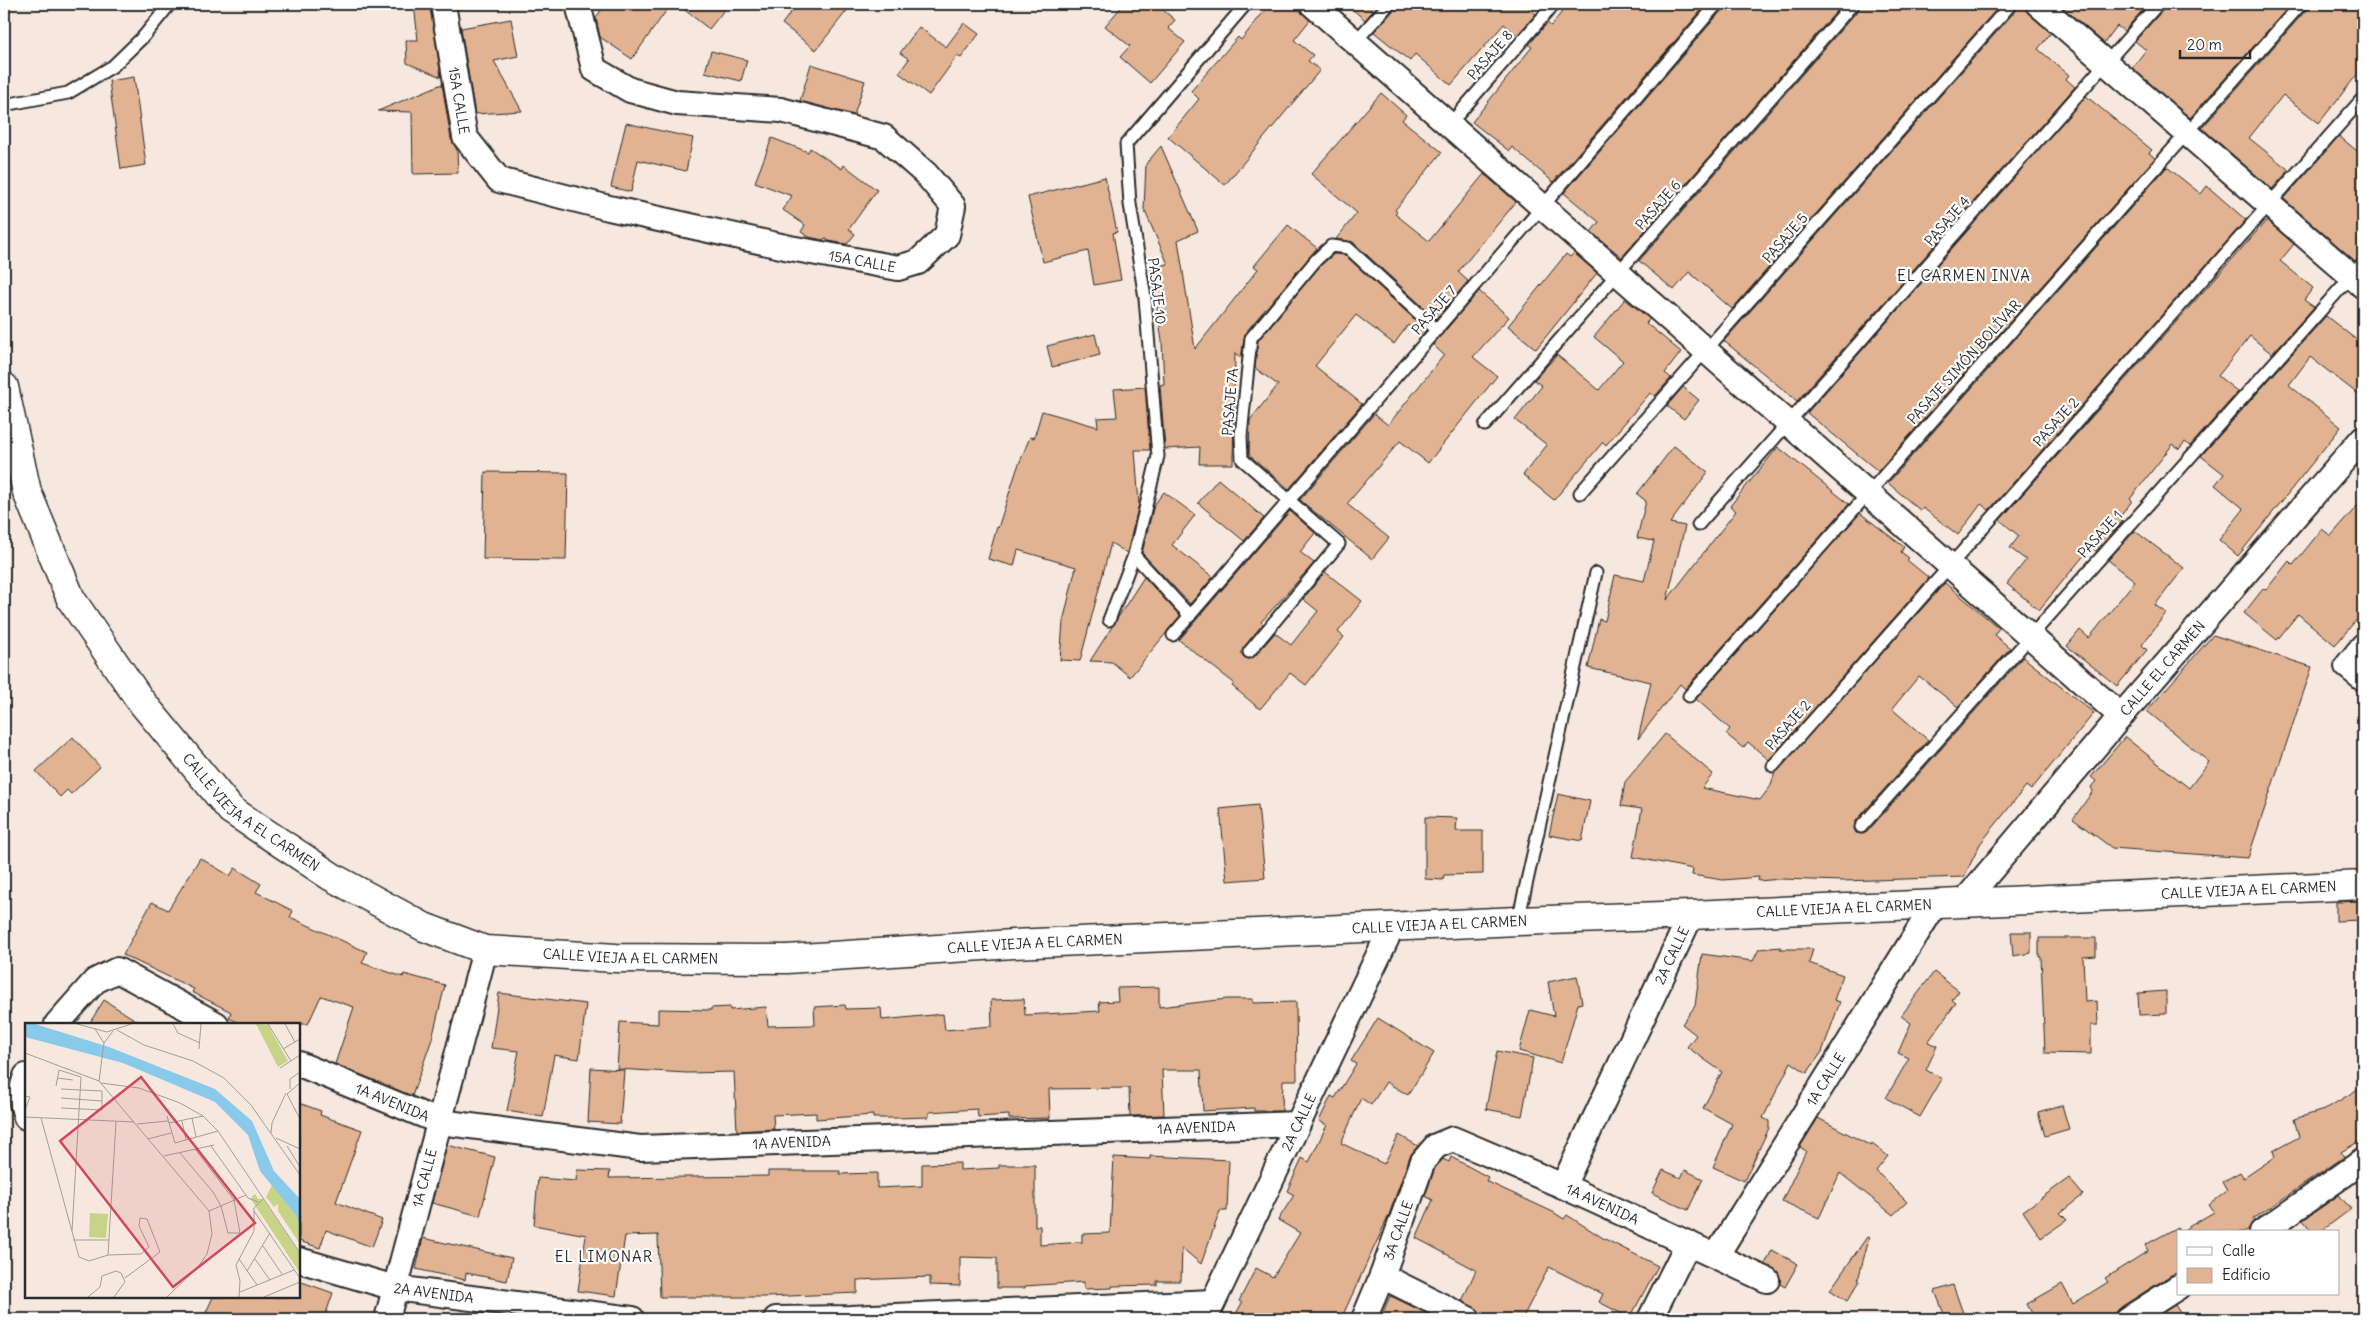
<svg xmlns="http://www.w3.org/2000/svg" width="2367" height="1323" viewBox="0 0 2367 1323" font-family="Delius,sans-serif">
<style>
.building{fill:#e1b392;stroke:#2b2b2b}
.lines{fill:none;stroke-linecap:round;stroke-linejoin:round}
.service-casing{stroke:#2b2b2b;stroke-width:15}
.minor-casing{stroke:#2b2b2b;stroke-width:28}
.tertiary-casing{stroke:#2b2b2b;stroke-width:31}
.service{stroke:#fff;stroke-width:11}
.minor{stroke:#fff;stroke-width:24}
.tertiary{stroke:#fff;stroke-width:28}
.labels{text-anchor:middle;stroke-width:4.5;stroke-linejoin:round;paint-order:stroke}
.street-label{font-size:14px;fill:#2b2b2b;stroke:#fff}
.neighbourhood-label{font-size:15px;letter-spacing:1px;fill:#2b2b2b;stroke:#fff}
.inset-road{fill:none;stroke:#a59c96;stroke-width:1}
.view{fill:#d1495b;fill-opacity:0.15;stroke:#d1495b;stroke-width:2.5}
.inset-edge{fill:none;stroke:#2b2b2b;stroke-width:2.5}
</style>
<rect width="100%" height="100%" fill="#f6e8de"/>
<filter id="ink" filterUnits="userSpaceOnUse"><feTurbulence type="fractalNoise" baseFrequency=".02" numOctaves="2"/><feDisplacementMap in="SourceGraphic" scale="10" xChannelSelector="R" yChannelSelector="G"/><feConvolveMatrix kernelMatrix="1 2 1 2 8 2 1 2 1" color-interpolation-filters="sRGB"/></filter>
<g filter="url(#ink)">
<path class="building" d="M414,4h16l11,73 -34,-14 -1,-23h12z
M605,4h66l-39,55 -32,-22 -4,-19z
M677,4h52l-20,25z
M797,4h55l-36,46 -34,-26z
M1124,4h32l19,16 -7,8 17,14 -35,41 -30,-26 10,-11 -25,-20z
M1270,4h29l4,10 7,6 -16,20 19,15 -5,6 12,9 -95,115 -57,-48 31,-38 -8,-8 47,-54 3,3z
M1346,4h33l-14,16z
M1396,4h128l12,10 -19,21 -13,-11 -53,61 -36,-31 -5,7 -36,-29 21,-23z
M1568,4h139l-154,178 -41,-35 -3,4 -37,-29 60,-75 -3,-2 18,-22 4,3z
M1724,4h119l-221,253 -31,-25 8,-10 -35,-29 159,-184z
M1860,4h141l-269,305 -43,-37 -15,18 -35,-29 220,-252z
M2018,4h7l4,10 22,19 -13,16 31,26 -3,4 9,8 -278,314 -73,-60 293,-332z
M2059,4h89l-24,27 -7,-5 -13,17z
M2165,4h126l-101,114 -58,-50 14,-18 -11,-9 29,-32z
M2308,4h55v63l-44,56 -36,-28 -34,43 40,32 -17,19 -70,-61 105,-119z
M511,19l7,37 -24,5 28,50 -47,3 -14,-86z
M964,23l15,11 -18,24 -4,-2 -28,39 -30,-22 10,-14 -9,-6 19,-26 27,20z
M711,51l36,9 -6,21 -36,-9z
M811,64l54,17 -11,34 -54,-14z
M134,77l12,88 -25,4 -12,-88z
M442,84l9,55 6,11 1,23 -45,1 -1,-62 -34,-1z
M1381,93l25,22 -4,5 40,32 -47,58 2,2 -2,2 34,27 55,-67 32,28 -58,70 10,9 -32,38 -83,-77 -17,-3 21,-26 -46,-39z
M2086,96l66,54 -3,3 6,5 -277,313 -71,-58z
M626,123l67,15 -7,33 -48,-11 -7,32 -20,-5z
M2339,136l24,20v100l-8,5 -71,-62z
M772,138l36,14 2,-4 32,21 2,-4 33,25 -28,39 6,5 -8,10 -18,-3 -4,-3 -2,2 -14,-3 -8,-5 4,-7 -22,-15 9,-14 -37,-14z
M1161,146l37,85 -20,9 17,109 63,-80 -4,-3 34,-41 29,23 -72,85 -4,25 -6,-5 -2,111h-34l1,-17 -35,2 -5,-64 4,-1 -2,-43 -11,-74 17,-3 -24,-55 2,-45z
M2167,167l34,27 6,-8 39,34 -257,290 -8,-6 -23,31 -35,-27 -2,3 -33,-28z
M1105,177l12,55 -4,1 8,47 -27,5 -6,-34 -45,11 -15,-65z
M2267,220l27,24 -14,17 33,27 -9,12 10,7 -42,47 -22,-18 -32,40 20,16 -48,54 -5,-4 -6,7 -6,-5 -43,55 2,2 -13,17 4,3 -27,30 -5,-4 -52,63 -32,-26 19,-24 -16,-12 9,-12 -19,-16z
M1574,253l23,20 -61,76 -28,-23 58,-72 4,3z
M1334,254l11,1 81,75 -5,6 -13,-11 -14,19 -38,-29 -41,51 47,38 -73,85 -40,-34 1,-35 28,-35 -23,-17 3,-27 63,-76z
M1479,291l30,26 -36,40 24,19 -69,87 -28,-22 -53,63 42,34 -17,21 -72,-59 74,-86 14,11 56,-70 -11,-10z
M1625,299l25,20 -4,4 35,29 -16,21 6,5 -16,18 -5,-3 -44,52 -3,-3 -49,58 -31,-25 24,-30 -32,-25 27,-34 -8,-6 23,-25 42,35 24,-29 -29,-24z
M2326,316l37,29v53l-53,-41 -21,28 52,42 -103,129 -19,-16 25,-31 -29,-24 9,-11 -23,-18z
M1095,334l5,21 -48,12 -5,-21z
M1145,387l5,63h-15l4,54 -12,49 -16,-10 -31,118 -20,-1 3,-38 13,-55 -58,-17 -4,16 -26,-7 9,-32 1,1 19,-59 13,-32 4,1 8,-27 56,16 -1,-9 20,-1 -3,-28z
M1683,387l16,13 -15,19 -17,-13z
M1674,446l34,26 -38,51 15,3 -18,74 69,-89 -6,-5 48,-59 71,57 -164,185 -5,-5 -42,55 13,-57 -63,-14 11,-49 6,2 10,-46 29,6 10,-40 -17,-3 9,-37 -9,-7z
M485,472l83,1 -2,87 -83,-1z
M1218,479l46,39 -20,23 -46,-38z
M1164,492l31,23 -23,30 41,32 -23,27 -48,-51 12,-48z
M2363,499v113l-28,33 -37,-31 -21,26 -33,-27 19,-24 3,1 23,-29 4,4 29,-36 9,7z
M1290,511l25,22 -15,19 14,11 -53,59 2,2 -20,24 -1,6 2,3 4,2 6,-2 21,-24 16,12 27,-34 -15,-12 22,-27 37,29 -24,31 6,5 -38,48 -16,-12 -30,36 -28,-23 2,-3 -55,-43z
M1860,513l44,34 -3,5 8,6 -2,2 22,18 -160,182 -21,-18 -5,6 -17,-14 4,-5 -34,-30z
M2135,531l49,37 -29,37 11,8 -24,32 5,5 -30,36 -50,-40 13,-16 9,8 46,-57 -27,-21z
M1144,577l36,39 -50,61 -18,-15 -22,-1z
M1945,583l54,45 -5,7 16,13 -52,59 -39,-31 -27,33 36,31 -73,82 -1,7 2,4 7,1 4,-2 156,-175 71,56 -63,77 -5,-4 -18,23 -28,35 -16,33 -121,4 -62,-2 -23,2 1,-4 -36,3 -31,-5 1,-6 -60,-12 9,-48 -21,-3 4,-24 40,-48 48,40 -11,14 58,12 10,-13 5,-14z
M2213,635l99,32 -64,191 -136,-10 -39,-29 20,-28 -2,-4 5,-6 -5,-4 34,-40 64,51 20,-26 -62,-51z
M73,737l27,30 -29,27 -4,-4 -7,7 -24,-26z
M1558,794l32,7 -8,40 -33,-6z
M1258,805l7,73 -38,3 -7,-72z
M1425,817l32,1 -1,13h27v43l-39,1 -1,5 -18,-1z
M200,858l30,18 5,-8 26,16 -5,8 37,19 -3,6 77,35 -5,11 41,14 1,-3 41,11 -13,54 -20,57 -77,-32 19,-57 -33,-11 -13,28h-66l-13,-6 2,-6 -39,-20 2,-3 -71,-34 29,-53 16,8z
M2363,901v19l-27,1v-19z
M2011,932h20v21l-18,3z
M2039,938h57v18l-13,1 2,45 12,-1 1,24h-7v29l-46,-1 -4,-96h-2z
M1781,947l-1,2h33l-4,14 34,12 -9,25 6,2 -18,50 -15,21 -16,-11 -28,56 6,3v7l-25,53 -31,-14 19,-43 -29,-16 19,-36 -35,-25 9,-12 -14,-11 13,-18 7,-52 51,7 6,-12z
M1934,972l25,19 -7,9 4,3 -28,39 9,4 -11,24 16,9 -22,38 -34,-19 23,-40 -11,-5 13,-30 -10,-7z
M1577,976l5,27 -4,1 -17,59 -42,-12 11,-41 24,6 -6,-34z
M1159,987v20l68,-8h26v4l43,-1 1,78h-14l-1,31h-28v-3l-51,3 -2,-41h-39l2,45 -34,1 -1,-28 -80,1 1,29 -41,1v-4l-31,2 -1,-8 -48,3v5l-34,1h-22v-3l-57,4v-6l-43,2 1,14 -37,2 -3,-59 -47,1 -70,-4 3,-47 38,2v-15l53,1v-2l19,-1v3l36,-3 2,19 47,-1 -1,-18 31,-2 1,4 35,-1 1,12 61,-6 2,16 47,-4 -1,-26 33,-1 1,16 75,-4 -1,-9 19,-1 -1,-13z
M2166,991v23l-27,1 -1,-22z
M499,993l87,11 -7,55 -25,-4 -11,62 -36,-6 12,-60 -28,-3z
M104,1000l38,24h-53z
M1378,1018l56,35 -26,42 -22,-13 -15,23 -10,-7 -20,45 43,21 15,-29 19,11 -8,10 -21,59 -48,104h-108l9,-16 -3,-2 17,-33 17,9 27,-44 -22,-13 16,-25 -7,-4 15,-33 7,4 18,-37 -8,-4 12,-25 4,2 21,-34 -5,-3z
M1497,1051l36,7 -11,58 -36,-7z
M591,1068l33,2 -4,54 -32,-2z
M2363,1086v53l-22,13 3,5 -91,62 1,2 -5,8 -5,3h-64l34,-20 -5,-7 18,-14 -5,-9 18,-10 4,6 31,-21 -2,-6 26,-14 -5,-18 30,-9z
M299,1103l22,8 -1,4 42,15 -26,72 46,18 -10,27 -46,-17 -6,18 -21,-7z
M2062,1105l7,24 -24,7 -7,-24z
M1818,1118l53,28 1,-2 16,12 -12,15 31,31 -14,13 -53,-42 -21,45 -37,-17 24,-50 -6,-4z
M447,1145l48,12 -15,59 -48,-13z
M1150,1156l79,4 -2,51h-7l-19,53 -19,-16 -1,33h-24v4l-45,1v2l-28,1v-7l-59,4v2h-28v-30l-37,-1v29l-30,-1v-8l-73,3v13l-90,4h-107l-2,-62 -33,1 -9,60 -38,-5 8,-56 -52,-10 4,-47 38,3 1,-11 33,1 -1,7 159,-2v-5h72v3l37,-1v15l45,-2v-22l38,-1v7l39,-2v-3h36v61h5v19l42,-3v-8l28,-1 4,-76 36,2z
M1451,1157l37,20 -2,4 67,31 11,7 3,-4 36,23 55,28 -28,52 -31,-16 4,-8 -54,-27 -27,52h-40l-3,-8 -17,-10 14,-31 -60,-32 17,-38 -8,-4 10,-28 8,-9 6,3z
M1663,1170l18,8 4,-8 18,9 -15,31 -36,-17z
M2069,1178l14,17 -23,18 7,7 -26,18 -18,-27z
M2339,1195l12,14 -31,23h-8l-9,-12z
M2178,1227v46l-7,2 -50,32 -5,5 -2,7h-79l-8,-15 35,-20 11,20 35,-22 -3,-4 43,-27 -3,-6z
M1867,1237l2,1 -11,42 2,1 -13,20 -17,-11z
M423,1238l89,20 -5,23 -41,-8 -1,7 -49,-11z
M1772,1250l26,14 -13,23 -5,-3 -2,-12 -13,-8z
M299,1281l34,12 -9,26h-27l-20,-5 -2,5h-72l10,-22h86z
M1953,1285l10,28 -17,6 -11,-28z
M1390,1296l5,2 43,21h-58z
M2175,1305l9,14h-31z"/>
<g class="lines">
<g class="service-casing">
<path id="service" d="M1355,42l34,-38
M4,105l64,-12 45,-27 31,-30 26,-32
M1449,125l105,-121
M1485,425l368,-421
M1580,493l431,-489
M1698,525l460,-521
M1134,555l56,61
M1109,620l25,-65 24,-99 -13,-158 -15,-94 -4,-60 120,-140
M1173,635l544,-631
M1249,652l90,-108 -97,-85 -1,-23 10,-98 65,-78 15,-14 17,2 89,82
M1689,696l612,-692
M1773,766l590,-668
M1861,827l502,-564
M1518,921l78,-348"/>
</g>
<g class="minor-casing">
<g id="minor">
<path id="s1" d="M443,4l22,133 34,43 110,28 181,40 108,20 20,-6 29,-27 6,-29 -27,-32 -42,-37 -103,-27 -104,-7 -47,-13 -36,-21 -16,-65"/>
<path d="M1312,4l809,712"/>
<path d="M2038,4l325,282"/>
<path d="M2363,646l-16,20 16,13"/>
<path id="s2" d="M1963,903l158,-187 242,-278"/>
<path d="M57,1024l38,-43 22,-11 99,54"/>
<path id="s3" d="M299,1064l141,58 200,26 658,-24"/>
<path d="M26,1076l-6,20 6,21"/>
<path id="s4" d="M1563,1186l128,-271"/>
<path d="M2262,1232l101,-71"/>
<path id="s5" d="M1716,1256l219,-352"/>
<path id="s6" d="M299,1260l96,28 237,31"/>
<path d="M1382,1276l86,43"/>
<path id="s7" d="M387,1319l98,-369"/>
<path d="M776,1319l74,-1 363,-16"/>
<path id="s8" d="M1205,1319l187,-392"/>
<path id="s9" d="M1364,1319l18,-43 41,-115 13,-15 17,-7 110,47 204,94"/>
<path d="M1650,1319l38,-76"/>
<path d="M2128,1319l50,-32"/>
</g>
</g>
<g class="tertiary-casing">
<g id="tertiary">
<path id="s10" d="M4,387l23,105 44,107 69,101 91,110 101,67 92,50 61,23 131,8 171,1 226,-15 505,-23 173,-6 672,-30"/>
</g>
</g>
<use href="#service" class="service"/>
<use href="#minor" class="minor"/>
<use href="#tertiary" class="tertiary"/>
</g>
</g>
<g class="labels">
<g class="street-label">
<text transform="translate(1490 55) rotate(-49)" y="5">PASAJE 8</text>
<text dy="5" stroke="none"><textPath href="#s1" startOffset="98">15A CALLE</textPath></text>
<text transform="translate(1658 205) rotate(-49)" y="5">PASAJE 6</text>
<text transform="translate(1947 221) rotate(-49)" y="5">PASAJE 4</text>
<text transform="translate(1785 238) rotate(-49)" y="5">PASAJE 5</text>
<text dy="5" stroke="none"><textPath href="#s1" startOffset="562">15A CALLE</textPath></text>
<text transform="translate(1157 291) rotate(83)" y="5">PASAJE 10</text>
<text transform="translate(1434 310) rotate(-49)" y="5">PASAJE 7</text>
<text transform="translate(1964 362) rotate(-48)" y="5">PASAJE SIMÓN BOLÍVAR</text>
<text transform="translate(1230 402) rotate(-85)" y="5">PASAJE 7A</text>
<text transform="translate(2056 422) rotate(-48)" y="5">PASAJE 2</text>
<text transform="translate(2100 534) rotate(-48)" y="5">PASAJE 1</text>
<text dy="5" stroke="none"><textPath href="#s2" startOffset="308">CALLE EL CARMEN</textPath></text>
<text transform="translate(1788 725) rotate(-49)" y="5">PASAJE 2</text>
<text dy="5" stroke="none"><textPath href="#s10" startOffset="505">CALLE VIEJA A EL CARMEN</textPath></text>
<text dy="5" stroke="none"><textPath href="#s10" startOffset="2545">CALLE VIEJA A EL CARMEN</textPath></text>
<text dy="5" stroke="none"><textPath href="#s10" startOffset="2140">CALLE VIEJA A EL CARMEN</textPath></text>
<text dy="5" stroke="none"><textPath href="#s10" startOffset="1735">CALLE VIEJA A EL CARMEN</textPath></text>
<text dy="5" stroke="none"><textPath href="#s10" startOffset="1330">CALLE VIEJA A EL CARMEN</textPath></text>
<text dy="5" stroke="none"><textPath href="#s10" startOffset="925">CALLE VIEJA A EL CARMEN</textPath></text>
<text dy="5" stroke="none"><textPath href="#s4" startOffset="255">2A CALLE</textPath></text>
<text dy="5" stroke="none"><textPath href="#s5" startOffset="208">1A CALLE</textPath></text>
<text dy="5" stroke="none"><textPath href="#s3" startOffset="101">1A AVENIDA</textPath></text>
<text dy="5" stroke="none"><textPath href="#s8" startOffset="218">2A CALLE</textPath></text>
<text dy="5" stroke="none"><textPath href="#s3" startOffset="911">1A AVENIDA</textPath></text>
<text dy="5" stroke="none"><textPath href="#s3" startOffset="506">1A AVENIDA</textPath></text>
<text dy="5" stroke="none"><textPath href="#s7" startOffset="146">1A CALLE</textPath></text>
<text dy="5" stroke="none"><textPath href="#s9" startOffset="370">1A AVENIDA</textPath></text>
<text dy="5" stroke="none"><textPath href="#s9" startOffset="95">3A CALLE</textPath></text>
<text dy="5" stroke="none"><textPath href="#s6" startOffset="139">2A AVENIDA</textPath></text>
</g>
<g class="neighbourhood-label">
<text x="1964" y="281">EL CARMEN INVA</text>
<text x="604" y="1262">EL LIMONAR</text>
</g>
</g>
<g transform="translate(25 1023)">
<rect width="275" height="275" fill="#f6e8de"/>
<path d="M231,1l12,1 20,36 -10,6zM249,158l26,31v32l-22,-33v-7l-4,3 -8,-10zM230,171l3,5h5l37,55v19l-50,-75h4l-3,-1zM65,190l18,1 -2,24 -17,-1z" fill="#c7d488"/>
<path d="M0,1h10l74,23 106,42 37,32 22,50 26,28v27l-4,-11 -36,-44 -12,-36 -33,-33 -92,-39 -98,-26z" fill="#89caea"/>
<path class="inset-road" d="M52,1l30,8 24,-8M148,1l5,9 22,10M243,1l23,37M260,1l10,18M70,6l9,14M92,7l27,15 49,16 31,17 27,27 49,70M174,26l2,-25M258,26l17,-10M0,30l74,28 110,130 3,23 -5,20 -9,13 -31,30M255,45l20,-13M32,55l16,2M74,58l5,-38 9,-12M76,60l38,5 41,15 23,13 15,15 82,122M275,60l-13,11 13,25M31,63l3,-16 22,7 -9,154M36,66l41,2v19l-41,-2M265,66v-10l10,-7M0,73l5,1 -5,13M36,75l41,3M142,93l8,27 43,-12M0,94l109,5M16,95l38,139 10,4 19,-6 33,-1 8,-7 -10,-21 1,-8 7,1 13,33 -35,26M167,95l4,19M157,98l4,19M144,100l34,-7M112,101l31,-3M246,110l1,-10 14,-30M251,115l24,11M123,116l23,-6M186,123l37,52 10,4M262,123l13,21M155,130l33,39 8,14 7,27h12l-6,-33 -39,-51M139,133l50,-11M184,188l37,-16M229,188l46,67M48,217h36M238,223l19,28M83,232l8,-133M214,236l18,26M230,236l15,21M222,248l23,-38M215,269l54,-22M63,274l12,-10 2,-11 14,-5 5,2 4,9 -11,15M214,274l1,-16 -4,-16 18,-34v-23l9,-9M239,274l36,-15"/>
<path class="view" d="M116,54l114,146 -82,64 -113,-146z"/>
<rect width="275" height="275" class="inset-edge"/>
</g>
<rect width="2367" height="1323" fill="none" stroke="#fff" stroke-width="20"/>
<rect x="10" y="10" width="2347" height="1303" fill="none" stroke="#2b2b2b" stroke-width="2" filter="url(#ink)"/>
<rect x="2177" y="1230" width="162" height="65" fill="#ffffff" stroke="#aaaaaa"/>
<rect x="2187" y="1247" width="25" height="8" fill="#ffffff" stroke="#aaaaaa"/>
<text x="2222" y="1256" font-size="15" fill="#2b2b2b">Calle</text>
<rect x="2187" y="1268" width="25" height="15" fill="#e1b392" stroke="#aaaaaa"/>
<text x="2222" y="1280" font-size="15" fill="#2b2b2b">Edificio</text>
<path d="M2180 50v8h70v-8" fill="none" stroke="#2b2b2b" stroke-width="2.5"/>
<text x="2187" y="50" font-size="15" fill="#2b2b2b" stroke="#ffffff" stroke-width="4" paint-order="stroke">20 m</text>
</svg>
